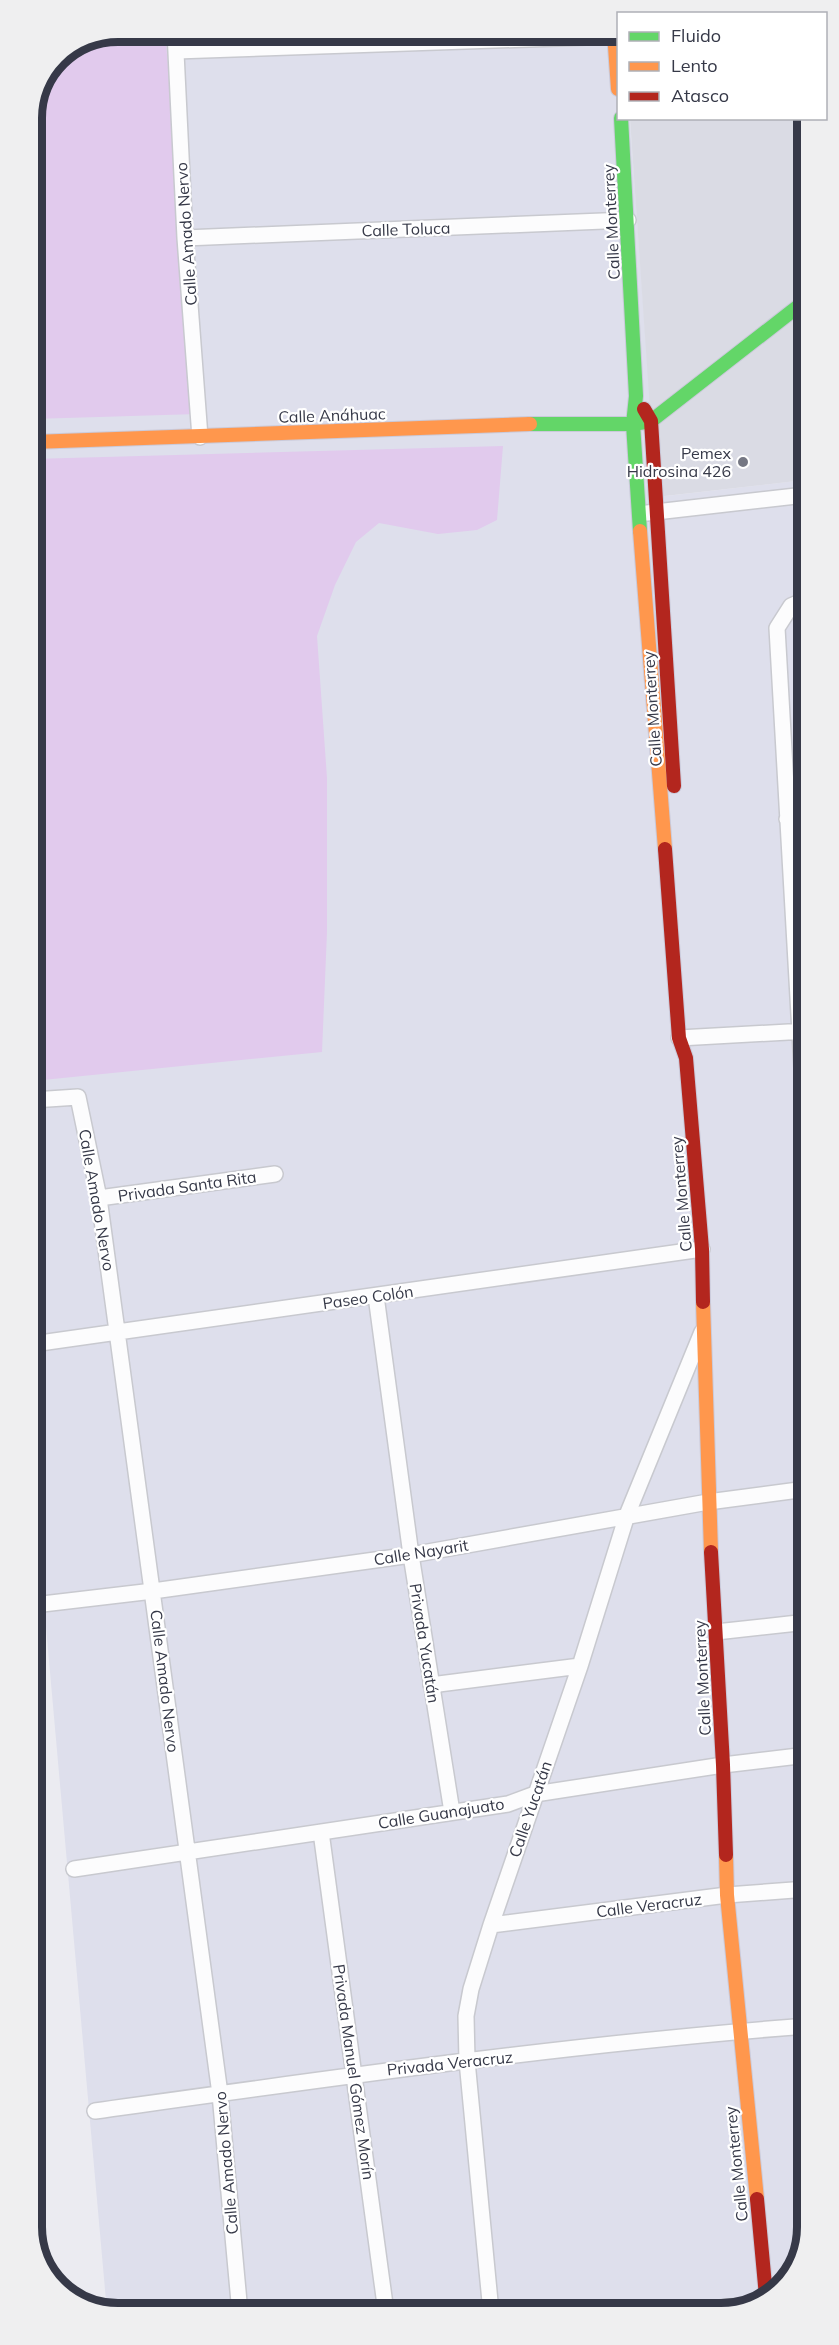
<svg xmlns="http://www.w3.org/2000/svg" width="839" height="2345" viewBox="0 0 839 2345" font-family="Mulish,sans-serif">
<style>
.residential{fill:#dedfec}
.industrial{fill:#dadbe4}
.green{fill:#e1caed}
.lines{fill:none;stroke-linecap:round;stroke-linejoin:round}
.street-casing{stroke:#c8c9cf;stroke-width:18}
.fast-casing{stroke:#cacada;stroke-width:16}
.slow-casing{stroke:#cacada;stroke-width:16}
.jam-casing{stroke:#cacada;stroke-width:16}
.street{stroke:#fcfcfd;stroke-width:15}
.fast{stroke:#63d668;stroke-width:14}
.slow{stroke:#ff974d;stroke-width:14}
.jam{stroke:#b3261e;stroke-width:14}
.poi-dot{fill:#757783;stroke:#fff;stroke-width:2}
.labels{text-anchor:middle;stroke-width:4.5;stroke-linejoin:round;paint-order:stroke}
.street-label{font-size:16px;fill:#363948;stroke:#fff}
.poi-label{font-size:16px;fill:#363948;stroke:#fff;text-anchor:end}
.rim{fill:none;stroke:#363948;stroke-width:8}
</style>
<rect width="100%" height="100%" fill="#ebebf1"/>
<path class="residential" d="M118,32h500v86l12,1 27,378 148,-17 2,1748 -17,52 -46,30 -632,3 -5,-1 -61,-685 -12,-2 -2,-1513 25,-56z"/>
<path class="industrial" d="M630,119h175v361l-149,17z"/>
<path class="green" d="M118,32h47l33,382 -166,5v-307l25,-56z
M503,446l-6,74 -20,10 -39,4 -59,-11 -23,19 -21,43 -18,51 10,142v154l-5,120 -289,29 -1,-622z"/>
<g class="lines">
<g class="street-casing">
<path id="street" d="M175,32l10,206 15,199
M176,51l439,-15
M185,238l443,-18
M647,513l158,-18
M805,600l-14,6 -14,22 29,510
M787,819l18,-1
M679,1038l127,-7
M33,1100l45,-3 21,101 121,896 20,219
M99,1198l176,-24
M376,1296l35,259 41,257
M33,1344l669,-95
M34,1605l119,-14 258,-36 297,-53 98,-13
M716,1632l91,-10
M431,1685l149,-19
M321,1832l65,480
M74,1869l434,-65 27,-10 188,-29 84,-10
M491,1925l236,-30 80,-6
M95,2111c237,-33 474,-67 712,-85
M686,2311l67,-6
M491,2312l-24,-251 -1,-45 5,-27 20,-64 89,-259 47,-151 75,-183"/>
</g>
<g class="fast-casing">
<path id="fast" d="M621,118l15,278 -3,28 7,107
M530,424h103l18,-3 154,-120"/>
</g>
<g class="slow-casing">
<path id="slow" d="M614,32l4,57
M32,442l498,-18
M640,531l25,318
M703,1302l8,250
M726,1855l1,40 30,304"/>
</g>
<g class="jam-casing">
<path id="jam" d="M644,409l7,12 23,365
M665,849l14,189 7,20 16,191 1,53
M711,1552l12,213 3,90
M757,2199l9,97"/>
</g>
<use href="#street" class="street"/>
<use href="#fast" class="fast"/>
<use href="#slow" class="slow"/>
<use href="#jam" class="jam"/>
</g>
<circle class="poi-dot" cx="743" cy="462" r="6"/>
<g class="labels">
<g class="street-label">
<text transform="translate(611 222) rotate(-93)" y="6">Calle Monterrey</text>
<text transform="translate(406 229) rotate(-2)" y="6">Calle Toluca</text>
<text transform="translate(186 234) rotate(-94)" y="6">Calle Amado Nervo</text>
<text transform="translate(332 415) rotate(-2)" y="6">Calle Anáhuac</text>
<text transform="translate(652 709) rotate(-94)" y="6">Calle Monterrey</text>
<text transform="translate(187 1186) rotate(-8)" y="6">Privada Santa Rita</text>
<text transform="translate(681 1194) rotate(-95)" y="6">Calle Monterrey</text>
<text transform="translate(97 1200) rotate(80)" y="6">Calle Amado Nervo</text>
<text transform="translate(368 1297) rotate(-8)" y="6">Paseo Colón</text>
<text transform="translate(421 1552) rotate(-9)" y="6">Calle Nayarit</text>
<text transform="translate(425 1643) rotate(81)" y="6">Privada Yucatán</text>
<text transform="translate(702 1678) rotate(-93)" y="6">Calle Monterrey</text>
<text transform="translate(165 1681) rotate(83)" y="6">Calle Amado Nervo</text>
<text transform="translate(530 1809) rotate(-71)" y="6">Calle Yucatán</text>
<text transform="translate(441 1813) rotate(-9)" y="6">Calle Guanajuato</text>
<text transform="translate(649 1905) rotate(-7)" y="6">Calle Veracruz</text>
<text transform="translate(450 2063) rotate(-6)" y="6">Privada Veracruz</text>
<text transform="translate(354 2072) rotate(82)" y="6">Privada Manuel Gómez Morín</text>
<text transform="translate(226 2163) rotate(-95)" y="6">Calle Amado Nervo</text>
<text transform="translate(736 2164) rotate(-96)" y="6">Calle Monterrey</text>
</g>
<g class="poi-label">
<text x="731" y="459">Pemex<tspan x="731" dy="18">Hidrosina 426</tspan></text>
</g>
</g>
<path d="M0 0H839V2345H0ZM118 42H721A76 76 0 0 1 797 118V2227A76 76 0 0 1 721 2303H118A76 76 0 0 1 42 2227V118A76 76 0 0 1 118 42Z" fill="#efeff0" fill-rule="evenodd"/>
<path class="rim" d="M118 42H721A76 76 0 0 1 797 118V2227A76 76 0 0 1 721 2303H118A76 76 0 0 1 42 2227V118A76 76 0 0 1 118 42Z"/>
<rect x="617" y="12" width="210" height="108" fill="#ffffff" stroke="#afb0b6" stroke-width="1.5"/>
<rect x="629" y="32" width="30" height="9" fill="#63d668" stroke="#afb0b6" stroke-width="1.5"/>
<text x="671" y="42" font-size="18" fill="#363948">Fluido</text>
<rect x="629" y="62" width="30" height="9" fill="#ff974d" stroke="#afb0b6" stroke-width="1.5"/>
<text x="671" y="72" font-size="18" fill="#363948">Lento</text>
<rect x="629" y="92" width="30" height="9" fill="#b3261e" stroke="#afb0b6" stroke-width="1.5"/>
<text x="671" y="102" font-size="18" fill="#363948">Atasco</text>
</svg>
